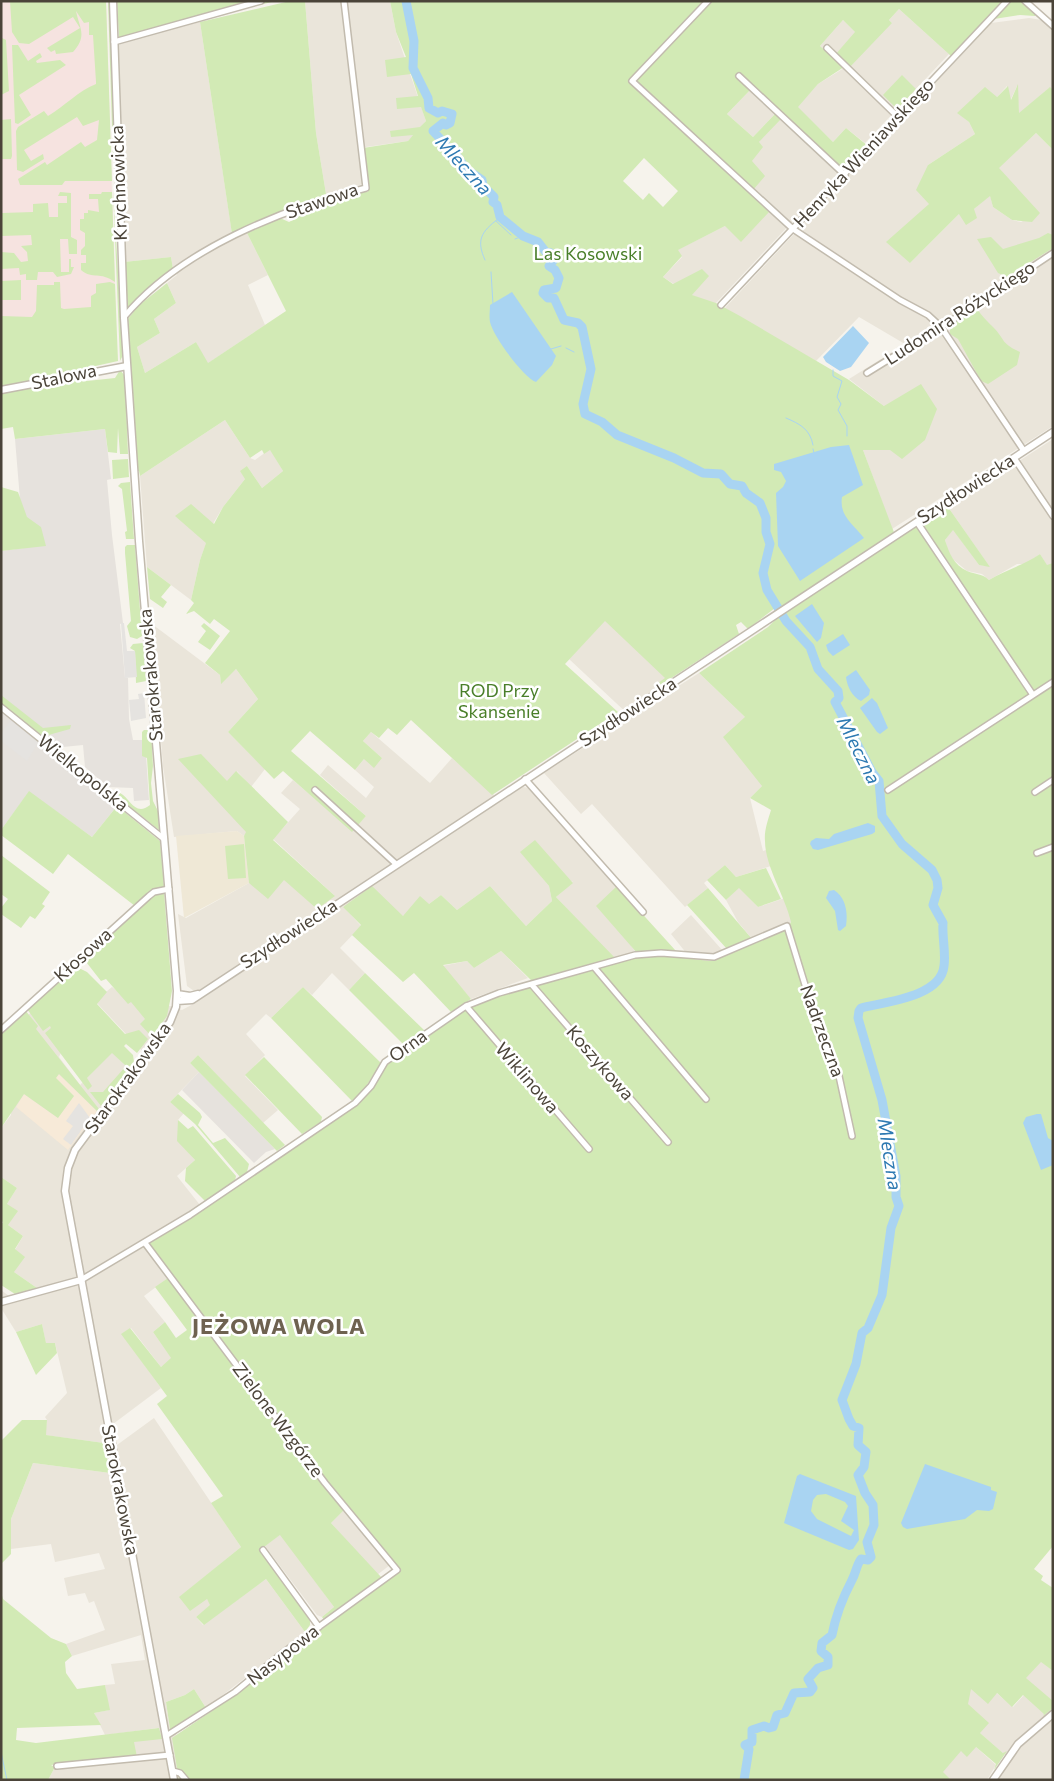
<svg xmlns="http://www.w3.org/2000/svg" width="1054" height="1781" viewBox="0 0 1054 1781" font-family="Commissioner,sans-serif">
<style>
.residential{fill:#eae5da}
.commercial{fill:#f7ead8}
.industrial{fill:#e6e2dd}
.education{fill:#efe8d6}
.medical{fill:#f6e3e0}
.green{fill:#d2eab5;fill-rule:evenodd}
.parking{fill:#e5e3e0}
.water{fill:#a9d4f2;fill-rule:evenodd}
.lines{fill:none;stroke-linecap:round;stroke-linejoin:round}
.stream{stroke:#a9d4f2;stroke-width:1}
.river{stroke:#a9d4f2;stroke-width:9}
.minor-casing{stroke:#c2bbae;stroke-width:8}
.tertiary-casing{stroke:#c2bbae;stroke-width:9}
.minor{stroke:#fff;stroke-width:5}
.tertiary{stroke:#fff;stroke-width:6}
.labels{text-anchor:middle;stroke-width:5;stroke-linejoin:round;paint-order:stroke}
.street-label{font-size:18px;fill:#4b4439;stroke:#fff}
.park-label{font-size:18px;fill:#4a7f2a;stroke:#fff}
.water-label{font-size:19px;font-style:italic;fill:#2e7ab2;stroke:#fff}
.district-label{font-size:22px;font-weight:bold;letter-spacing:1px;fill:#6e6250;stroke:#fff}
</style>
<rect width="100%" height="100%" fill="#f6f3ec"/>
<path class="residential" d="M305,1h85l6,31 30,89 -18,20 -49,7 4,36 -37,10 -10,-61z
M899,9l50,45 -84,89 -19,-15 -13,14 -36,-35 21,-23 26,-16 -24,-22 23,-26 12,12 37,-9 -3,-3z
M1029,18l13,2 11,8v62l-4,-2 -30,26 -2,-28 -7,15 -3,-15 -10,11 -39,16 11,9 6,12 -47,31 1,39 -19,59 49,-49 15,-5 16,-14 3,12 19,13 9,2 18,-9 -41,-45 38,-35 17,17v276l-161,103 -29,-79h27l-6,-44 -35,-27 56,-35 -46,-27 -43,44 -92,-52 267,-286z
M200,22l33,218 14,-7 21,42 -20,10 17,40 -58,39 -11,-22 -51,31 -8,-26 23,-14 -6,-14 22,-16 -9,-20 10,-8 -4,-6 -2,-12 -47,5 -6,-216 4,-4z
M750,90l88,83 -122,130h-4l-21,-8 -28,-18 19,-20 -5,-7 48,-24 44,-14 -39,-38 3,-4 20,20 -1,-29 7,-19 16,-28 -22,23 -26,-23z
M225,420l25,38 5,2 15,-11 13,22 -21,17 -15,-22 -2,13 -22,28 -9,15 -14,38 -9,40 -44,-33 -7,-91z
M1053,439v124l-6,3 -7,-12 -14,10h-9l-28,16 -7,-6 -15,-3 -18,-15 -4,-16 8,-11 26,36 10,1 -41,-59z
M605,620l72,67 22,-14 46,44 17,69 -12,12 13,53 44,-13 -16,84 -4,6 -47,22 14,40 -115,-33 -21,6 -62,-66 17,-15 -52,-30 28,34 3,15 -26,25 -36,-40 -33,24 -16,-15 -12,9 -26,12 -60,-10 18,20 -21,22 25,25 -16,17 -17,-17 -20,22 -9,-8 -32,31 -5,-4 -20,20 19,21 -20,21 33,34 -15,13 -65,-68 -8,8 9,9 -29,30 14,11 -6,7v21l17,19 -18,16 23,29 -57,38 25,35 -24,18 21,26 -12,10 19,27 -11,8 -30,-39 -9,6 39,54 -48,36 4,21 37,-27 87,129 -61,50 27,2 4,6 -15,12 7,8 63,-46 39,53 -99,76 -12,-19 -9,6 -19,7 4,27 7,6 60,-41 79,-63 -60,149h-208l7,-13 82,-8 -4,-17 25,-14 -53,7 -11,-22 15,-3 -4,-25 10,-1 -4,-20 34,-4 -4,-25 -69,21 -6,-12 39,-14 -11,-29 -5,2 -4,-10 -17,3 -4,-18 41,-9 -6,-16 -44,9 -4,-18 -40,5v-30l22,-56 77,10 -6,-30 -59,-8 2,-15 -2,-3 22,-24 -12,-50 -9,1 -4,-20 -26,8 -15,-24v-18l8,6 28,-8 -23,-16 1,-22 8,-14 -15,-11 -1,-21 10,-16 -16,-11v-49l10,-13 -2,-83 27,-24 30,34 -7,15 21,28 32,-33 17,17 13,-18 -47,-50 17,-14 32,23 26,-4 12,4 15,-8 -3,-11 -7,-5 -9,-72 8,4 63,-35 -4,-37 90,50 -62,-57 27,-30 -19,-16 12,-13 59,51 14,-15 -46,-41 8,-10 38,33 8,-11 -19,-17 9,-11 18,-1 -19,-17 8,-9 59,51 22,-25 49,43 22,-14 6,1 88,98 14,60 8,10 21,-1 31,4 -20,-25 20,-19 32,36 30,-11 -15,-18 -12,-22 13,-13 19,20 27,-9 -14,-32 -35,11 -11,-12 -21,18 4,5 -23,19 -93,-103 -11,10 -37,-41 87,-56 -62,-58z
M152,624l68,51 1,8 15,-14 22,30 -30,33 37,37 -14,18 -14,-16 10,62 -3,3 -7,-5 -63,6 -11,-71z
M501,951l27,27 -57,21 -29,-33 25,-5 7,7z
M343,1511l47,54 -13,10 -46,-52z
M281,1534l53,73 -12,10 -5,-2 -52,-69z
M1035,1657l18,14 -1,109h-54l13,-20 -59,-51 28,-30 33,28 20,-22 -13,-12z
M967,1739l29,26 -9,15h-71z"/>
<path class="commercial" d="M59,1074l38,37 -29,39 -52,-43 8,-13 34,24 -3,-40z"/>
<path class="industrial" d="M105,429l6,50 -4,1 5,55 11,88 -3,1 5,54h3l1,41 4,21h12l4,60 -15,1 -1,-13 -25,-1 -23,-20 -2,-22 -20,2 -9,11 51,41h4l8,7 -25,31 -63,-45 -28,38v-279l23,-3 -9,-109z
M199,1072l22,22 54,55 -9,3 -12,11 -72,-73z"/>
<path class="education" d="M237,831l7,5 5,47 -65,35 -8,-82z"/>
<path class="medical" d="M1,1h105l10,320 -115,7z"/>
<path class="green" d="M10,1h96l6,180h-47l-3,4h-42l-2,-6 27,-17 2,3 34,-23 4,5 12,-7 2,-20 -16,6 -6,-9 -53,33 7,11 12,-7 1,5 -21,13 -6,-2 -1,-39 2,-4 26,-16 4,5c17,-10 30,-25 48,-32v-2l-3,-47h-4v-13l-5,1 -8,-12c3,16 12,25 -3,41l-17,2 -1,-4 -4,2 -4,-4 33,-20 -7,-11 -44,27 -10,-1 -7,-11z
M108,1h2l5,157h-2z
M117,1h159l-157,37z
M290,1h15l11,132 10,61 -94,40 -32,-212z
M390,1h615l-54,55 -52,-47 -10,11 3,3 -43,45 -14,-13 20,-23 -12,-12 -23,26 24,21 -26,17 -20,23 35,35 13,-14 22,18 -24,25 -91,-84 -26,27 26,23 22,-23 6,5 -22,23 4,5 -11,14 13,15 -12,14 -20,-20 -3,4 39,38 -28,30 -16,-16 -47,24 4,6 -19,21 10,7 29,-15 7,7 -17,19 24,8 24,13 109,64 35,26 37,-22 16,25 -12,31 -23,19 -12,-9h-27l32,85 20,-13 116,175 22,-14v863l-19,23 9,7 -2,4 12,8v83l-12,-9 -15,16 27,23v7l-10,8 1,-2 -21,-19 -11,12 -15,-14 -9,11 -17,-15 -3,15 21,19 -9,10 23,20 4,-2 -13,19 2,-6 -20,-17 -9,10 -6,-6 -18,21 8,8h-772l-7,-42 65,-44 161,-123 -72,-89 -31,-43 50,70 -14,14 51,55 -58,42 -2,-3 12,-10 -54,-72 -20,15 50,69v6l-5,7 -39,-53 -62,46 -8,-8 14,-12 -3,-6 -17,12 -11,-14 62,-50 -30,-44 12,-7 -66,-92 10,-8 -46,-62 9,-6 31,39 10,-9 -18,-26 12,-10 11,16 11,-8 -32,-43 13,-9 -19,-36 207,-138 16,-16 16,-26 72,-50 38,-17 141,-38 21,-2 49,6 7,-1 71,-31 4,-7c-6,-26 -26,-56 -26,-81 -1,-10 3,-21 6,-31l-21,-12 12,-12 -39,-49 22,-20 -46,-44 69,-46 12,-12 -5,-7 -27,21 -7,-7 -5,3 3,9 -83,54 2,-5 7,-5 -60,-57 -40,43 53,48 -126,83 -81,-75 -14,15 -9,-7 -9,10 -8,-6 -8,9 19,17 -8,10 -10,-9 -9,11 -45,-39 -19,20 75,65 -14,16 -69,-61 -9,8 -46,-47 30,-33 -22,-30 -15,15 -1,-9 -15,-12 25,-32 -16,-12 -4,5 -16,-13 -8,3 8,-11 -3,-3 9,-40 6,-17 -31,-27 16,-12 23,20 9,-17 22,-28 -5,-8 7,-5 15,22 21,-17 -13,-21 -6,4 -2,-4 -12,8 -25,-38 -85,56 -1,-5h-2l-7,-81h2l-4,-71 10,-13 29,-23 9,20 -22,16 6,14 -23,14 8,26 51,-31 12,21 78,-52 -39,-78 33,-15 9,4 6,-3 5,-9 44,-11v-2l20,-7 4,2 -5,-44 45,-7 5,-6 -22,2 -1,-6 30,-4 6,-6 -5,-14 -24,2 -1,-11 22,-2 -7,-22 -24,3 -2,-17 21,-3 -10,-25zM644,158l34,33 -15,16 -14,-14 -6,7 -20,-19z
M1010,1h13l13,13 -1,2 -15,-1 -26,4z
M2,38l4,2 3,51 -8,4z
M12,45h6l10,16 12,-8 2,4 -6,4 1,2 23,-3 6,5 -47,30 12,20 -13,9 -3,-1z
M902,75l14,14 -19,20 -14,-14z
M1018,84l1,29 31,-26 3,3v60l-17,-17 -37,35 41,45 -8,9 -20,-2 -19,-13 -3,-11 -16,13 3,9 -11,7 -7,-11 -49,49 -24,-21 43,-38 -13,-14 12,-25 47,-31 -6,-12 -12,-9 28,-26 12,10 11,-11 3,14z
M11,119l1,37 -1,3h-10v-39z
M113,188l10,167 -3,6z
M60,192l11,1v44l6,3v14h-8l-1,-15h-8l1,33h8v-13h2v8h3l-3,7 -14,3 -4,-5h-15l-1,8h-11v-6l-6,1 -1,-7 -18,1v-17l13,1 7,9 7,-1 -1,-9 -6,-6 11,-1 -1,-10 -29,1v-23l31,-1v-8l15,-1 1,14h9v-14h9v-7h-9z
M102,192h10l3,90c-15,-11 -22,-2 -34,-12v-7h5v-8h-5v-5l4,-4v-13l-5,-3v-11h4v-6h4v-3l11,2 -1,-13h-9v-5h12z
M1048,233l5,2v13l-46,29 -9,-4 -21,-34 14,-2 12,12 36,-11z
M171,257l2,12 -45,38 -4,-45z
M21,280v20h-20v-19z
M54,282h6l1,26 3,1 27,-2v-11l5,-3v-9l14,-2 5,2 3,77 -117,26v-71l31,1 4,-6 1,-26h17z
M977,309c5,7 10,12 16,18 13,13 7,16 27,25l-3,13 -29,19 -7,-3 -23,-42 -8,-5v-9z
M120,370l5,6 3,78h-8l-2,-26 -1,25 -9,-1 -3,-23 -90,10 -2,-12 -12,2v-37l85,-15 1,4 28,-3z
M128,459l1,18 -16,2 -1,-19z
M130,482l4,57h-8l-1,-7 2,-1 -5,-42 -4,-3 3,-3z
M1,487l17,5 9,25 14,10 5,19 -45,5z
M948,507l42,60 -11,-2 -26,-35 -8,10c4,13 9,25 22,31 9,4 15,2 22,9 17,-10 35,-15 51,-26l7,11 6,-2v116l-20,13 -111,-167z
M127,545h8l7,91 -5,3 -7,-2 -3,-11 4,-5 -6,-68v-6z
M147,567l24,18 -10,12 6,5 -4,6 -13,-9z
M204,623l16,13 -10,14 -12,-8 8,-11 -5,-5z
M143,643l3,38 -10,2 -1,-32 -5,-3 3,-4z
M1,695l42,33 28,-3 -1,4 -25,7 -4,-1 -40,-30z
M144,730h7l2,36 -2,17 2,18 5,10 1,19 -50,-40c2,1 8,1 11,3 10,5 15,24 30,12l-3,-47 -5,-2v-24z
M201,754l26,27 9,-10 52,51 -15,18 62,56 -18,13 -33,-29 -16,19 -19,-16 -5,-47 2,-4 -68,-73z
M29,791l63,46 25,-31 43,35 4,46 -10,2 -19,17 -67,-52 -15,20 -52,-39v-5z
M535,840l38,43 -17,14 60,62 -83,23 -32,-31 -27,17 -7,-7 -24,4 28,34 -20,13 -37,-39 -11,9 -51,-47 9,-10 -18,-18 29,-21 31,30 17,-20 9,8 12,-9 16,15 33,-24 36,40 26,-25 -3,-15 -29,-34z
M244,844l2,34 -18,1 -3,-33z
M1,855l49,37 -8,12 3,2 -10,13 -5,-3 -9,12 -20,-14v-6l7,-9 -7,-5z
M725,865l11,12 30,-9 15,31 -23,8 -19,-19 -13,12 -19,-20z
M617,886l59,65v2l-30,-1 -9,1 -41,-47z
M708,888l45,52 -26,9 -40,-44z
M164,892l8,99 -5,25 -15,21 -12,-13 5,-5 -14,-17 -3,2 -22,-25 -5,2 -18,-23 71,-63z
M75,966l12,6 20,20 -10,12 28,30 14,-4 9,9 -11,14 -11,-9 -2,2 9,9 1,7 -33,44 -11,-14h13l23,-26 -14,-13 -25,25 5,8 -4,4 -43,-57 6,-5 -1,-2 -7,5 -16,-22 30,-28 3,1 6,-5 -1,-4z
M365,973l59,57 -20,15 -55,-55z
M303,987l78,76 -16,25 -13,13 -81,-83z
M25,1010l13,16 -2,3 63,80 -2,2 -38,-37 -3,4 18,18 -16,22 -34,-24 -23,34v-96z
M198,1055l87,90 -8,6 -2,-2 -85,-86z
M264,1057l58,60 -1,5 -19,12 -57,-59z
M178,1094l22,19 2,4 -4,8 15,18 12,-5 24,26 -2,8 -7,5 -45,-53 -25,-22z
M178,1120l10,9 5,-3 43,50 -1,5 -30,20 -20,-20 1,-13 9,-8 -18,-19z
M1,1177l16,11 -10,16 11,7 -10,14 15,11 -8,13 10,8 -11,15 23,16 -22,6 -14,-9v-60l2,-3 -2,-1z
M42,1324l4,19h9l2,10 -21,22 -20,-43z
M22,1420h25l-1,15 58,8 6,30 -77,-10 -22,56v35l-10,10v-123z
M1,1592l2,7 48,39 15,6 6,12 -7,6 1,11 11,16 28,-4 5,25 -16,3 7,12 -84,3 -1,12 20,3 123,-15 3,11 -28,3 3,15 -86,8 4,2 -7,13h-47z
M194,1689l12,19 -33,22 -3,-1 -4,-27 19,-7z"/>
<path class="parking" d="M121,623h3l3,28h8l2,26 -12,1z
M144,693l2,25 -15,3 -2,-21 10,-1 -1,-5z
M11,720l28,21 -12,20 -26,-20v-8z
M79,1103l11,15 -19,27 -8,-6 10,-13 -7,-5z"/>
<path class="water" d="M512,292l44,64 -4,9 -16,17c-13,-5 -43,-46 -46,-60 -1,-5 0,-12 0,-17z
M853,326l16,17 -18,24 -11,4 -14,-9 -3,-5z
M849,445l14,40 -21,12c-3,19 11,27 22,41l-64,43 -22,-35 -2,-53 7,-6 3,-6 -5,-9 -7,-2v-6l57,-17z
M812,604l12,19 -3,15 -4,4 -22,-26z
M843,634l7,11 -17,11 -5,-5 -2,-6z
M856,670l14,20 -1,5 -8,6c-9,-4 -14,-15 -15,-24z
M872,698l5,5 11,25 -8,6 -3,-2 -17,-24z
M868,823l7,3v6l-3,2 -54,16 -5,-1 -3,-5 1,-3 5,-3 13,1 5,-5z
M834,890c12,8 14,22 12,36l-6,5 -2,-1 -3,-19 -9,-13 3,-7z
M1037,1114h4l7,24 5,3v24l-12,5 -18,-47 3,-6z
M925,1464l66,23v3l6,2 -4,17 -4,2 -12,-1 -12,9 -58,10 -4,-2 -2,-4z
M800,1474l56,22 3,44 -6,9 -4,1 -65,-27 13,-47zM826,1494l19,8 3,4 -7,15 13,9 -3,6 -34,-17 -6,-8 2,-11 4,-5z"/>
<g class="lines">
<path class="stream" d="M496,221l15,14
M515,239l8,-3
M485,260c-9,-20 -4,-28 13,-41
M491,272l2,32
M566,348l8,4
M551,349l10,-3
M585,358l4,2
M833,370v6l9,5 -5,16 4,7 -3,6 9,16v10
M786,418c14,6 24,11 27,27
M813,449l1,4
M1,1752l6,28"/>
<path class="river" d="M406,1l8,40 -1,27 15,30 1,10 9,5 4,-2 10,3 -2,9 -4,2 -3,-2 -10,8 14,15 2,8 8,2 9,13 16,11 1,6 11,11 -1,5 4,3 3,12 23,19 15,6 7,9 6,2 2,8 -4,5 6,4 4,8 -3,10 -12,2 -1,3 5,5h6l10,22 14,3 4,4 9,42 -8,35 2,10 17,8 15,13 57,23 29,15 18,1 9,10 12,2 4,7 14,10 6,15v14l4,12 -7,29 4,17 19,31 24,26 8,22 20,22 1,7 -4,4 37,70 7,9 3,35 20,28 30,26 5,10 1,8 -5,17 10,18c-1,14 3,29 1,43 -3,31 -59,36 -83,42l-2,3 -1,7 24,82 14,76v21l3,9 -8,22 -9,67 -14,33 -6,5 -6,31 -14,36 7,19 4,7 6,2 -1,17 8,7 -2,15 -6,8 7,18 8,12 1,20 -7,17 4,15 -3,3 -7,-1c-5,7 -5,14 -9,21 -10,19 -16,34 -20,55l-10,8 -1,8 7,6v8l-10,3 -10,11 5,9 -3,4 -16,1 -9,20 -8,2 -4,12 -4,1 -5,-2 -12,4v12l-7,3 4,4 -5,31"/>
<g class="minor-casing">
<path id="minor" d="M708,1l-76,80 161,148 107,71 28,15 13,12 83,124
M1025,1l28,25
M114,42l147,-41
M827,48l71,69
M739,76l106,99
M721,305l286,-304
M124,317c57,-68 158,-108 242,-129l-22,-187
M867,373l87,-54 99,-66
M1014,458l39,58
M917,522l116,173
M1,707l163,132
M525,779l118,133
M315,790l81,74
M888,790l165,-108
M1035,792l18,-12
M1037,853l16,-6
M594,967l112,132
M532,985l136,157
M466,1006l123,143
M1,1030l148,-134 5,-4 15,-3
M145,1243l180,240 72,87 -117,85 -45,37 -69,44
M81,1280l109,-65 165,-112 16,-17 14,-24 81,-56 33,-13 136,-38 26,-2 53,4 73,-31 30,98 22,52 13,60
M263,1550l56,77
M57,1766l113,-11
M173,1771l7,2 6,7"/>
</g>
<g class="tertiary-casing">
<path id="tertiary" d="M113,1l11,317 15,223 38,450 -1,16 -6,15 -95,128 -7,18 -3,23 109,589
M1,390l126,-24
M177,994l13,2 8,-2
M177,1001l15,-1 861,-568
M1,1302l80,-22
M993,1780l25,-36 35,-30"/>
</g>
<use href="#minor" class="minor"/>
<use href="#tertiary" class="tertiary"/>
</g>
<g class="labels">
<g class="street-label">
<text transform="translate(864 153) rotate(-47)" y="6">Henryka Wieniawskiego</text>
<text transform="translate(119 183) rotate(-92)" y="6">Krychnowicka</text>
<text transform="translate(322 201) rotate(-19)" y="6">Stawowa</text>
<text transform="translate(960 313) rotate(-33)" y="6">Ludomira Różyckiego</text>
<text transform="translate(64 377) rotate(-12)" y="6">Stalowa</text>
<text transform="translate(966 489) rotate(-33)" y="6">Szydłowiecka</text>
<text transform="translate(151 675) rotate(-95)" y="6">Starokrakowska</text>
<text transform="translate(628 712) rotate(-33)" y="6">Szydłowiecka</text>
<text transform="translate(83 773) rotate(39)" y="6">Wielkopolska</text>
<text transform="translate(289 934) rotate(-33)" y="6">Szydłowiecka</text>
<text transform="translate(83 955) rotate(-42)" y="6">Kłosowa</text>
<text transform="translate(822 1031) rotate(70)" y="6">Nadrzeczna</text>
<text transform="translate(408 1046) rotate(-36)" y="6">Orna</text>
<text transform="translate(600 1063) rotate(49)" y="6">Koszykowa</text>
<text transform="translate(128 1078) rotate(-54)" y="6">Starokrakowska</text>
<text transform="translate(527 1078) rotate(49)" y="6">Wiklinowa</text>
<text transform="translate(278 1420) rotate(53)" y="6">Zielone Wzgórze</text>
<text transform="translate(120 1490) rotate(79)" y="6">Starokrakowska</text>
<text transform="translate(283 1655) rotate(-38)" y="6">Nasypowa</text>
</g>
<g class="park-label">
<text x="588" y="260">Las Kosowski</text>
<text x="499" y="697">ROD Przy<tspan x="499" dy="21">Skansenie</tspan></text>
</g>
<g class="water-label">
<text transform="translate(464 165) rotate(48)" y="7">Mleczna</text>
<text transform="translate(859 750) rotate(63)" y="7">Mleczna</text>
<text transform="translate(890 1154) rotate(81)" y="7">Mleczna</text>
</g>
<g class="district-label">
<text x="279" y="1334">JEŻOWA WOLA</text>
</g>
</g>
<rect width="1054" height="1781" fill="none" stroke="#4b4439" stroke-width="5"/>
</svg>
